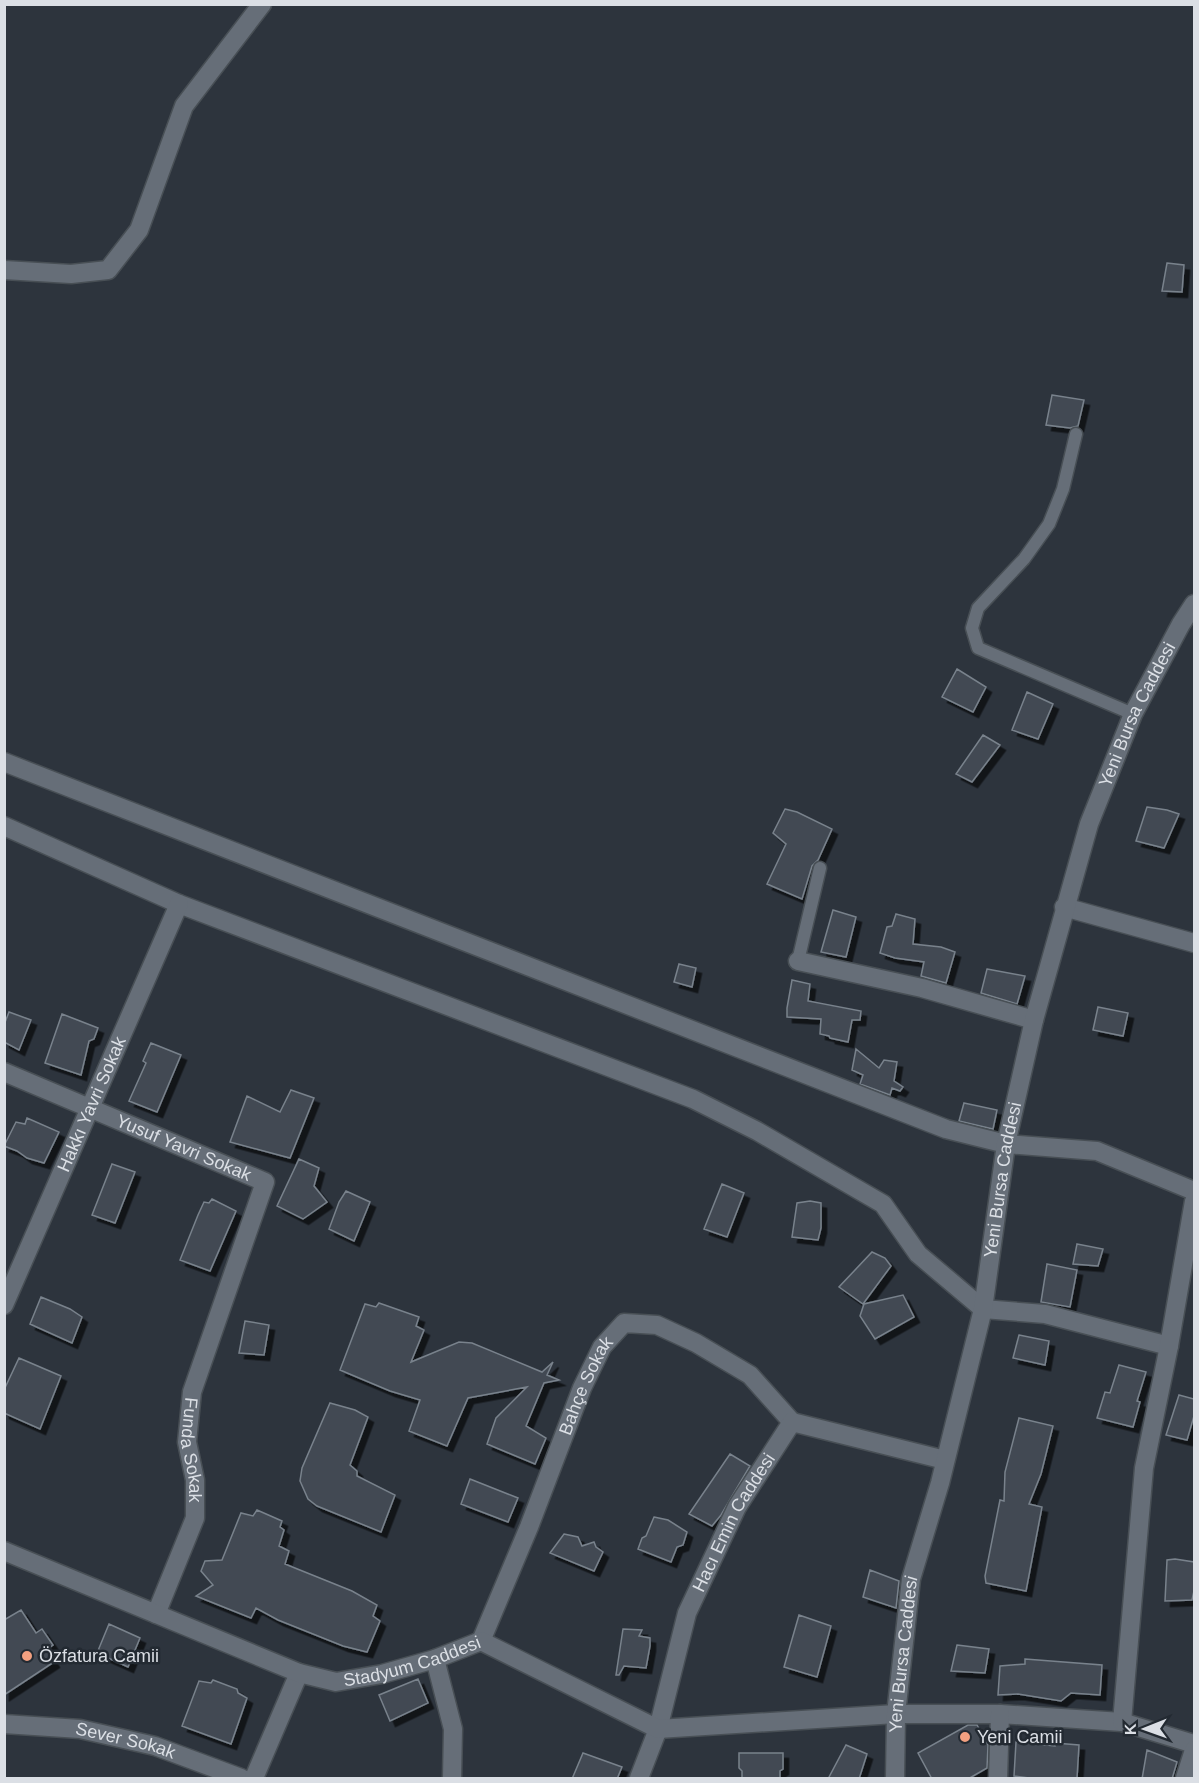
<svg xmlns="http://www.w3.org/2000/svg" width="1199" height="1783" viewBox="0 0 1199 1783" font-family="Helvetica,sans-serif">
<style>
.building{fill:#424a53;stroke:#79828c;stroke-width:1.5;filter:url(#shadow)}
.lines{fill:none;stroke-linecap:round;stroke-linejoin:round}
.lane-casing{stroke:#484f55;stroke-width:15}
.street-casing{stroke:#484f55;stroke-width:21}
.secondary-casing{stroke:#484f55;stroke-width:21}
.lane{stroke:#666e78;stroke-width:12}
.street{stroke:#666e78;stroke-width:18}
.secondary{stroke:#666e78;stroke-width:18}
.poi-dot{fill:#f2a080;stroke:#232a32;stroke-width:2}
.labels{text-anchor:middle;stroke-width:5;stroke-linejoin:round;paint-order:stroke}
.street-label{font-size:18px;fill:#dbdfe5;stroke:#232a32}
.poi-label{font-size:18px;fill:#dbdfe5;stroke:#232a32;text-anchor:start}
</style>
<defs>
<filter id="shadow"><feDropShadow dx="5.5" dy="5.5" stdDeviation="0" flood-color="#0009"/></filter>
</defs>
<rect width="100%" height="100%" fill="#2d343d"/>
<path class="building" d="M1167,263l17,2 -2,27 -20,-1z
M1052,395l32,5 -6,26 -8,2 -24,-3z
M957,669l29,18 -13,25 -31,-15z
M1027,692l26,12 -15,35 -26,-9z
M983,735l17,10 -28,37 -16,-8z
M1147,807l20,3 12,4 -15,34 -28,-7z
M785,809l12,3 35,17 -14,31 -6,6 -10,33 -35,-15 19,-40 -13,-11z
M833,910l23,7 -10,40 -25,-5z
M896,914l19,5 -2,25 28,3 14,5 -9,31 -25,-7 3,-14 -29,-4 -15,-5 7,-26 5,-1z
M679,964l17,4 -4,19 -18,-5z
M987,969l38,7 -8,28 -36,-11z
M792,980l18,4 -2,17 53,10 -1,9h-8l-4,22 -18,-4 -1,-2 -9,-2 1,-15 -34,-2v-9z
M1098,1007l30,6 -5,23 -30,-6z
M9,1012l22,8 -12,30 -15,-8v-17z
M62,1014l36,14 -4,11 -5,2 -8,34 -36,-12z
M151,1043l30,12 -24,57 -28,-11 17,-38 -3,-2z
M856,1049l23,19 5,-8 13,2 -3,19 9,6 -3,4 -8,-3 -2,7 -30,-11 3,-9 -11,-5z
M291,1090l23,8 -24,60 -60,-16 17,-46 33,16z
M964,1103l33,7 -4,19 -34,-8z
M27,1118l32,14 -15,31 -17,-5 -10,-7 -13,-5 12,-24 9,2z
M299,1159l20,9 -5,18 13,16 -24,17 -26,-13z
M112,1164l23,8 -20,51 -23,-8z
M722,1184l22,9 -17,44 -23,-8z
M346,1191l24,11 -16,39 -25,-12 10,-27z
M212,1199l24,12 -26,60 -30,-11 18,-45 6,-13 5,1z
M810,1201l11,2v25l-3,12 -26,-3 5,-34z
M1077,1244l26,5 -5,17 -25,-2z
M872,1252l13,6 6,8 -28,38 -24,-17z
M1047,1264l30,6 -7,37 -29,-5z
M903,1295l11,22 -39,22 -15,-23 4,-12z
M41,1297l29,12 12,8 -10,26 -42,-19z
M379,1303l40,14 -3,9 8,4 -13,32 48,-20 13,1 70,29 11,-10 -6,13 12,5 -15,3 -18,43 20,12 -11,26 -48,-20 9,-26 31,-31 -59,11 -21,48 -38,-15 11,-31 -30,-9 -50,-21 25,-66 11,3z
M245,1321l24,4 -5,30 -25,-2z
M1019,1335l30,6 -4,24 -32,-7z
M19,1358l42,18 -21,53 -36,-16v-23z
M1119,1365l27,7 -9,29 3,1 -7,25 -36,-9 8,-26 5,1z
M1179,1395l15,4v17l-7,24 -21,-5z
M330,1403l25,7 13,7 -18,48 7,6v5l38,19 -14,37 -64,-26 -9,-7 -8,-18 2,-13z
M1019,1418l34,8 -12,48 -12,30 13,3 -16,84 -40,-8 -1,-7 15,-76 4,1 1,-29z
M730,1454l20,12 -29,49 -9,11 -23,-12z
M470,1479l48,19 -10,24 -47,-18z
M257,1510l25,11 -2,6 4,3 -5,16 10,5 -4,13 67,27 25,14 -4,11 7,5 -13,31 -24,-6 -65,-26 -22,-12 -5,10 -55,-22 17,-11 -12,-14 4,-10 17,-1 19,-47 12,3z
M654,1517l14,3 19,12 -4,13 -6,2 -6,15 -33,-13 4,-11 4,-2z
M564,1534l14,3 4,9 12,-4 2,5 7,5 -9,19 -44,-18z
M1175,1559l19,3v29l-2,9 -27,1 2,-41z
M870,1570l29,11 -3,27 -33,-11z
M21,1610l15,23 6,-4 11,16 -7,5 8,12 -50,33v-75z
M799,1615l32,11 -14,51 -33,-10z
M109,1624l31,14 -12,29 -31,-14z
M623,1629l19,1 -3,6 11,2v8l-4,22 -22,-2 -5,9h-3z
M957,1645l32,4 -4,24 -34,-2z
M1025,1659l77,6 -2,30 -29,-2 -10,8 -43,-7 -20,1 2,-29 25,-2z
M418,1679l10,24 -38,18 -11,-26z
M213,1680l24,9 1,4 9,5 -16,46 -49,-18 17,-45 12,2z
M968,1725h9l11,20 -1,23 -19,11h-36l-14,-26z
M1016,1742l39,4v-3l24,2 -2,33h-48l-15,-2z
M846,1745l21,9 -8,25h-31z
M1147,1750l30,12 -5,17h-30z
M583,1753l39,14 -5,12h-45z
M739,1753h44v16l-3,2v8h-38v-8l-3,-3z"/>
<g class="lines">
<g class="lane-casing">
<path id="lane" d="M1076,434l-13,55 -14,35 -25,35 -46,49 -6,20 6,20 155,66
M798,961l22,-93"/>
</g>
<g class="street-casing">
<g id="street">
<path d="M4,270l67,4 37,-4 31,-40 45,-124 78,-102"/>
<path d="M4,762l942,367 60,15 91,7 97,40"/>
<path d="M4,826l175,78 514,195 64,32 126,73 35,50 65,55 62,5 124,32"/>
<path d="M1064,907l130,36"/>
<path d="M798,961l124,27 112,32"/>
<path id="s1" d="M4,1072l261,110 -73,210 -5,50 8,38v38l-39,96"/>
<path id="s2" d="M4,1305l175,-401"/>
<path id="s3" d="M481,1641l48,-114 53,-139 20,-41 22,-24 33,2 39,18 54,32 42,47"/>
<path d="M435,1659l18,70 -1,49"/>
<path d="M896,1714h104l122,8 72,22"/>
<path d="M1122,1722l22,-254 25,-122 25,-145"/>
<path id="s4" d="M4,1724l76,5 75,17 86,32"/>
<path d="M254,1778l45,-105"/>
<path id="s5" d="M639,1778l19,-49 29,-116 50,-106 55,-85 153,38"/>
<path d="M998,1778l2,-64"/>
<path d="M1185,1778l9,-28"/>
</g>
</g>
<g class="secondary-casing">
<g id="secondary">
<path id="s6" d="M4,1551l295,122 37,9 46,-8 53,-15 46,-18 177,88 238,-15"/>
<path id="s7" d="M895,1778l1,-64 15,-135 29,-96 43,-174 23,-165 28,-124 55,-196 44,-110 48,-90 13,-20"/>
</g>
</g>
<use href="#lane" class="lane"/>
<use href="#street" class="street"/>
<use href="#secondary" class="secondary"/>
</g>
<g class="poi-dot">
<circle cx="27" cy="1656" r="6"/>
<circle cx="965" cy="1737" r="6"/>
</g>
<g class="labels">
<g class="street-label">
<text dy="6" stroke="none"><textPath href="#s7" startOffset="1096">Yeni Bursa Caddesi</textPath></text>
<text dy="6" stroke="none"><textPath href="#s2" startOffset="219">Hakkı Yavri Sokak</textPath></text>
<text dy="6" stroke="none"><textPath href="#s1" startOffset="195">Yusuf Yavri Sokak</textPath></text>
<text dy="6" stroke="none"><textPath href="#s7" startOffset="610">Yeni Bursa Caddesi</textPath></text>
<text dy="6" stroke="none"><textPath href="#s3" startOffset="276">Bahçe Sokak</textPath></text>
<text dy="6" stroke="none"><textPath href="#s1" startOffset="564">Funda Sokak</textPath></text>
<text dy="6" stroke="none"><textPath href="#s5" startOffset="274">Hacı Emin Caddesi</textPath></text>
<text dy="6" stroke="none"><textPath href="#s7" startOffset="124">Yeni Bursa Caddesi</textPath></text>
<text dy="6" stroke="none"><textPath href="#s6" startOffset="436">Stadyum Caddesi</textPath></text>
<text dy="6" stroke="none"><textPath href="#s4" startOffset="123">Sever Sokak</textPath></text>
</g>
<g class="poi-label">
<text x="39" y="1662">Özfatura Camii</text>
<text x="977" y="1743">Yeni Camii</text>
</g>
</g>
<rect width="1199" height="1783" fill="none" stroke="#dbdfe5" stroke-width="12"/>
<g transform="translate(1145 1729) rotate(269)" stroke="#232a32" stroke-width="4.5" paint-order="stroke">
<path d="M0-4.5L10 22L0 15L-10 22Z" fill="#dbdfe5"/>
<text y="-9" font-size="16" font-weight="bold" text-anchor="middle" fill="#dbdfe5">K</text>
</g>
</svg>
